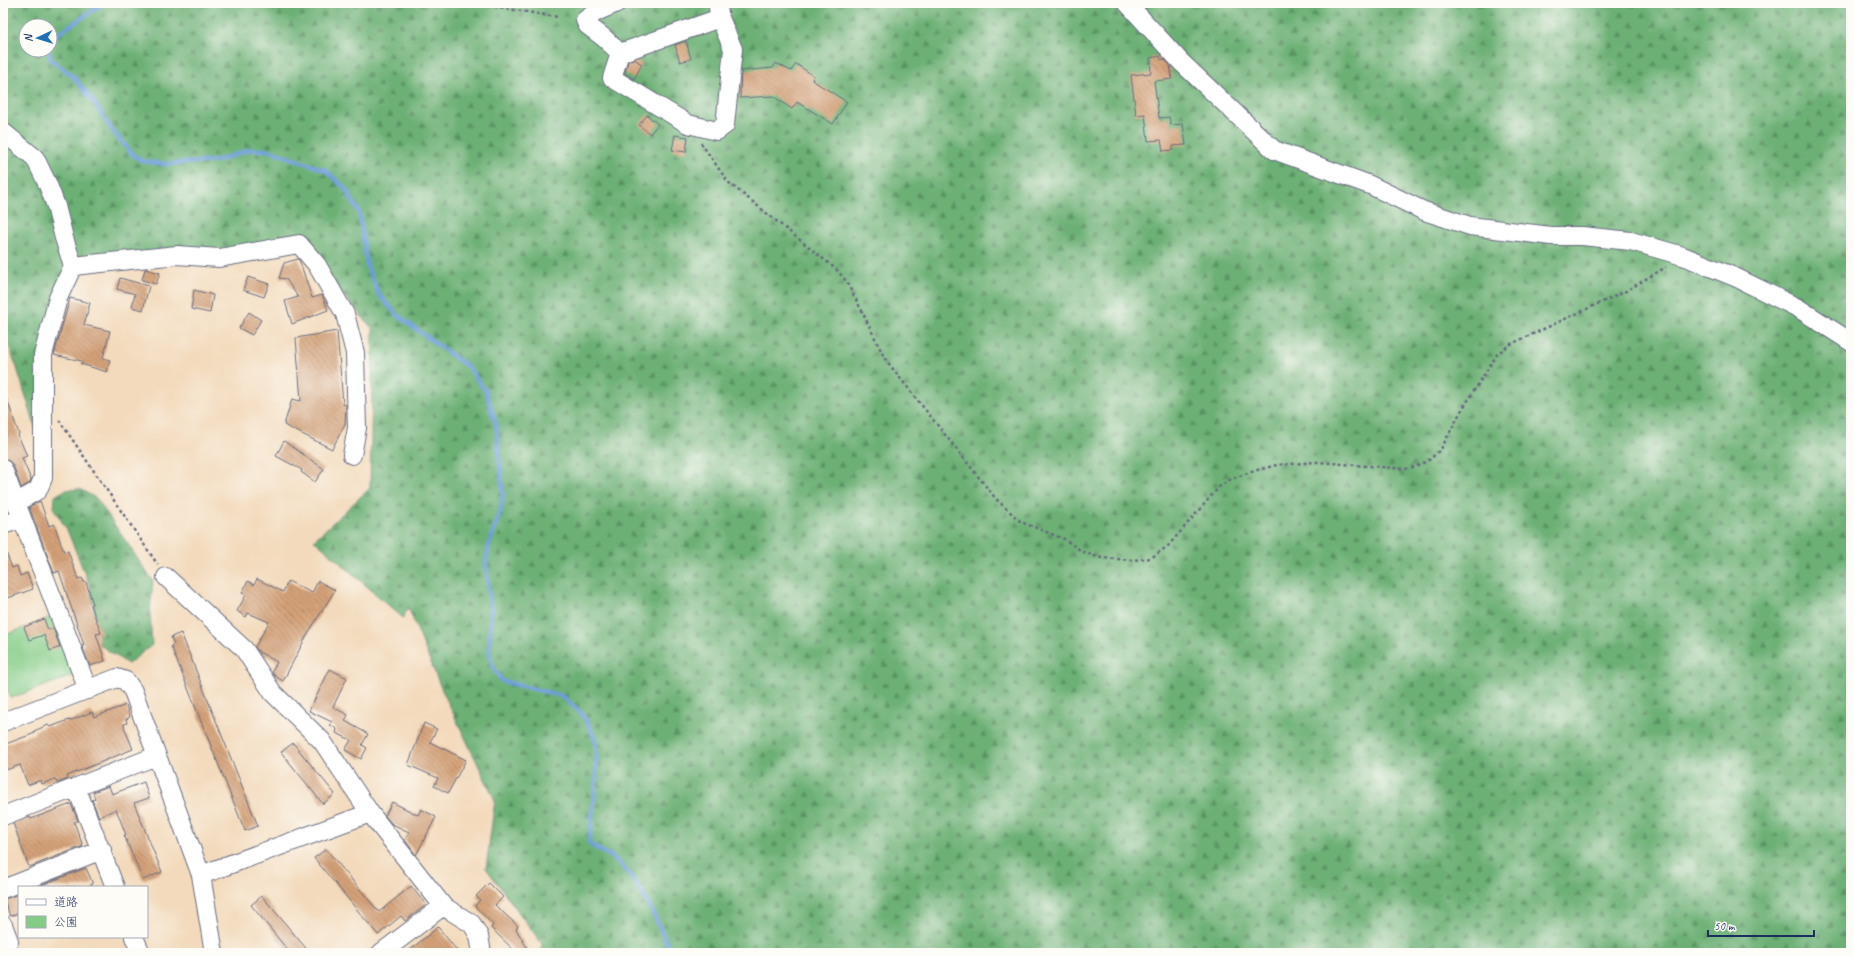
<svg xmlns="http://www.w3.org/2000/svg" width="1854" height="956" viewBox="0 0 1854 956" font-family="Caveat,'Klee One',sans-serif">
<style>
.forest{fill:url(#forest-firs);stroke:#447069;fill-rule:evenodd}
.park{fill:#85cc87;stroke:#507e72}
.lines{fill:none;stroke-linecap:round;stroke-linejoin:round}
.stream{stroke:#6d9ed7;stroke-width:4.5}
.building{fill:url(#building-back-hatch)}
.minor-casing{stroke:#676b7f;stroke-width:20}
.path{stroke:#676b7f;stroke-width:2.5;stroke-dasharray:3 3;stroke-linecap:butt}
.minor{stroke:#fff;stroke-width:18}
</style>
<defs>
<pattern id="forest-firs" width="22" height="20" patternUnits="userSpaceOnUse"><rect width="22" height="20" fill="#6cb074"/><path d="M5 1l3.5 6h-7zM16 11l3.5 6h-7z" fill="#589062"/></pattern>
<pattern id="building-back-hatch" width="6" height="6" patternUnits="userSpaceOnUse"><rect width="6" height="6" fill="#d4a178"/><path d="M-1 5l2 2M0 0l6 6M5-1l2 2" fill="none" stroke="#ab8466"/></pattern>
</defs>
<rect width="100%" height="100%" fill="#fdfcf7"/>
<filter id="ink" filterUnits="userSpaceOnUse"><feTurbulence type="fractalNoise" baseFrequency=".025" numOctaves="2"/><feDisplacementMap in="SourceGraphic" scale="8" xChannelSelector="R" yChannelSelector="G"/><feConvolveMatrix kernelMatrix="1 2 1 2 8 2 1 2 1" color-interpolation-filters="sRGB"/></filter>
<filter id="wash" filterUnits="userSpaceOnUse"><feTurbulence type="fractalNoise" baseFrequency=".012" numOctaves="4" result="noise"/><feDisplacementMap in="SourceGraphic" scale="16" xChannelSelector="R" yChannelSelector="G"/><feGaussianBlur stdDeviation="0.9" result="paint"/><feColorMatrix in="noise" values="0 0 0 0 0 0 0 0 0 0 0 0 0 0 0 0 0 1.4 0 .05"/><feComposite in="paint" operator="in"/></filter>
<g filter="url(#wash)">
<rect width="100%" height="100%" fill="#f3dabc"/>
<path class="forest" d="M3,3h1848v950h-1311l2,-9 -56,-76 9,-68 -54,-112 -33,-81 -5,11 -89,-78 56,-52 3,-159 -74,-84 -226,21 -37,163 -20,-64 -13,-33zM26,26h24v24h-24z
M80,489l17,10 56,82 -3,30 2,34 -24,19 -28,-19 -10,-59 -23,-56 -13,-21 1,-13 10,-6z"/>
<path class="park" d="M56,615l19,60 -64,23 -8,-21v-41z"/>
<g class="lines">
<path class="stream" d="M50,39l54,-36
M48,50l3,10 22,16 22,28 16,25 21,25 10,7 22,3 53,-3 31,-11h20l57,20 20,18 14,24 8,54 12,29 18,20 71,52 18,25 10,33 7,69 -2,15 -12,35 -3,19 5,51 -2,38 4,16 9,13 60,15 19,17 10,16 5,17v35l-7,62c8,8 20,10 28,18 26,25 40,60 54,92"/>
</g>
<g id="blocks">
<path class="building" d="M686,41l5,18 -11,3 -5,-17z
M1160,56l1,4 3,-1 6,6 2,14 -18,2 5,37 10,-1 2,8 12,-1 3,21 -13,1v4l-10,1 -2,-11 -13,1 -3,-27 -9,1 -5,-40 20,-2 -1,-15z
M634,59l8,5 -8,15 -9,-6 3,-12z
M776,63l15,8 5,-7 18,12 -2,4 35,22 -14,22 -36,-22 -5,7 -19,-13 -33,2 1,-27 32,-3z
M647,115l11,9 -8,10 -11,-9z
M675,135l13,2 -2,15 -14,-2z
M298,259l2,3 12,36 10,-3 6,15 -36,14 -7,-23 13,-4 -12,-18 -7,-1 5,-15z
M145,269l15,4 -4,11 -14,-4z
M248,277l21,7 -5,13 -21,-7z
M120,278l29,8 -6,24 -11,-3 3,-13 -18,-5z
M194,290l19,5 -3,18 -19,-4z
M70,298l20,5 -6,22 26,6 -7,27 7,2 -3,12 -26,-8 1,-3 -28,-6z
M249,312l12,8 -9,15 -13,-7z
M337,331l6,73 3,1 -1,19 -13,25 -48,-24 8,-26 9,2 -5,-63z
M3,394h2l14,40 -1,1 9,21 -5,2 9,22 -1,3 -9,5 -8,-23 -4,-4 -6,-2z
M284,441l40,28 -9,13 -14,-10 1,-2 -26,-14z
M40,501l9,25 5,-2 10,28 4,-1 10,28 4,-1 2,4h2l7,22 -2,1 10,28 -5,1 9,27 -15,5 -8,-20 2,-1 -25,-74 -5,2 -25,-66z
M4,547l8,21 5,-2 3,10 7,-3 6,16 -25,9 -5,-13v-37z
M257,579l26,13 5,-11 24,12 6,-12 17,9 -28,45 -24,46 -8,-5 -3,-4 5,-10 -18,-10 -4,-5 14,-25 -21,-9 -2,4 -9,-6 9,-16 -4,-2 6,-12 6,4z
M44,619l4,11 5,-2 7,19 -10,4 -6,-16 -15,5 -5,-13z
M181,633l77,193 -13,5 -74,-185 3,-2 -3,-7z
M330,669l17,9 -14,29 15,8 -3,6 23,13 -6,11 5,3 -6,11 -16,-9 6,-10 -15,-7 1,-4 -7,-4 2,-3 -23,-11z
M126,705l4,12 -4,2 1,4 -3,1v3l9,22 -66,27 1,3 -11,4 -2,-4 -13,5 -1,-4 -13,5 -8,-20 -17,6v-26l32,-12 -1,-2 14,-6 2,2 19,-7v1l23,-9 2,5z
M424,723l13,6 -7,13 36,18 -18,33 -14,-7 4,-8 -30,-13z
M293,743l42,51 -12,10 -42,-52z
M144,782l5,16 -15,5 28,69 -19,8 -19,-45h2l-10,-26 -17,8 -7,-17 3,-1 -2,-7 16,-6 3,8z
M392,802l26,13 3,-6 15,8 -20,38 -11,-15 4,-8 -17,-8 -7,-8z
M71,804l7,17 -4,1 9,24 -54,21 -16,-44 17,-6 1,2z
M326,849l53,63 32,-26 15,19 -21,16 -4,-5 -23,19 -64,-77z
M86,868l7,16 -7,3h-49z
M489,883l14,14 -8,8 23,21 -2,3 14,24h-13l-26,-25 2,-3 -18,-19 5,-6 -4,-4z
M19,894v19l-9,3 -6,-17z
M262,896l48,57h-20l-39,-48z
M438,927l21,26h-53z"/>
</g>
</g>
<g filter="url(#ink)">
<use href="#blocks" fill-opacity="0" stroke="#676b7f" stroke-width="1"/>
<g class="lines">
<g class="minor-casing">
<path id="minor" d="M617,3l-21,9 -11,8 2,5 16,12 17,16
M717,3l3,15 13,31 -8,76 -8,6 -29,-7 -76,-46 8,-25 100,-35
M1127,3l54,59 93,88 96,35 54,26 46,15 81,10h31l49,5 52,15 54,22 61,30 53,34
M3,132l32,26 13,27 8,21 8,32 9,28 -15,32 -15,57v123l-5,12 -22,13
M73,266l104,-11 42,3 80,-14 18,21 28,49 10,39 2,75 -5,27
M3,469l85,221
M3,525l19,-6
M166,577l78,72 29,44 49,48 48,72 73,93 29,18 7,12 3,17
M3,722l114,-44 9,3 7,10 68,184 13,78
M76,787l39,100
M3,816l153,-60
M201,875l169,-62
M3,889l99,-39
M3,925l6,16 -6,4
M134,937l7,16
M381,953l62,-47"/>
</g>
<path class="path" d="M471,3l87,14
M701,143l27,39 109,88 9,11 15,28 24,50 111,140 25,23 43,17 19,13 18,6 32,2 18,-2 17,-12 51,-59 12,-8 26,-9 20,-5 40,-3 89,7 11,-3 12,-6 12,-11 19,-36 32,-51 6,-9 13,-9 115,-53 40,-24
M59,420l99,145"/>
<use href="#minor" class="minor"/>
</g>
</g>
<rect width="1854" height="956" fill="none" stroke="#fdfcf7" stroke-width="16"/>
<rect x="18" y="886" width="130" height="52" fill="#fdfcf7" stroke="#a3aaba"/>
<rect x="26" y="899" width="20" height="6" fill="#ffffff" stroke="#a3aaba"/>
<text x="54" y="906" font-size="12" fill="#1b2f5e">道路</text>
<rect x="26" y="916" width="20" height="12" fill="#85cc87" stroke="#a3aaba"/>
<text x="54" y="926" font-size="12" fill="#1b2f5e">公園</text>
<g transform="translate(38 38) rotate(266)"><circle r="19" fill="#fdfcf7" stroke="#a3aaba"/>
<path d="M0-3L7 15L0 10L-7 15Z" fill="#1f6fb2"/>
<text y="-6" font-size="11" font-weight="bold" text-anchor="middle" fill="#1b2f5e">N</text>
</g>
<path d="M1708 930v6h106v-6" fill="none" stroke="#1b2f5e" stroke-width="2"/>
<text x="1714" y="930" font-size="12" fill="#1b2f5e" stroke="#fdfcf7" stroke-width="3" paint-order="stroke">50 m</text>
</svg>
